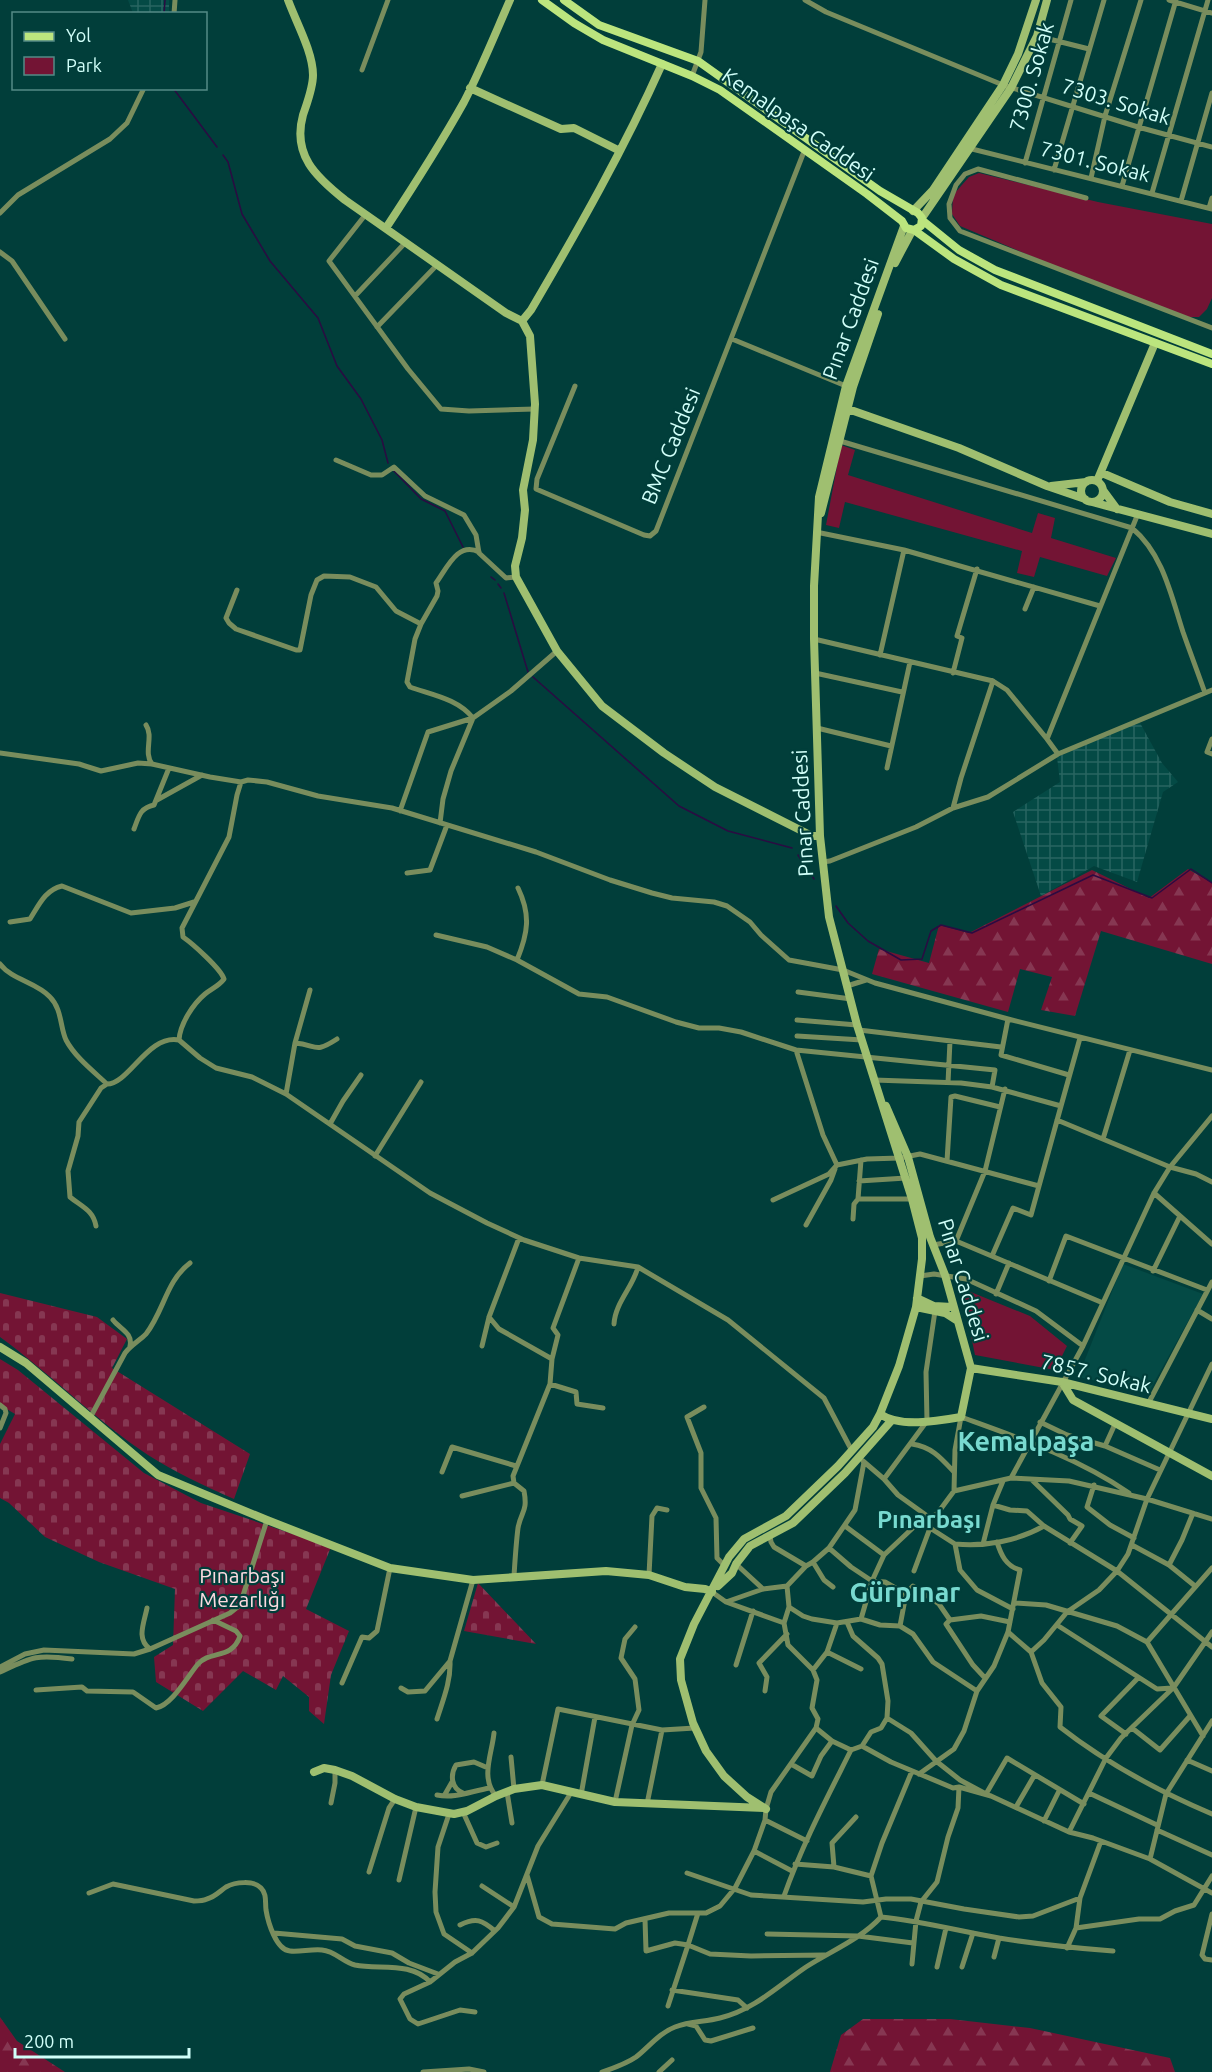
<svg xmlns="http://www.w3.org/2000/svg" width="1212" height="2072" viewBox="0 0 1212 2072" font-family="Ubuntu,sans-serif">
<style>
.built{fill:#044a45}
.industrial{fill:url(#industrial-grid)}
.forest{fill:url(#forest-firs)}
.cemetery{fill:url(#cemetery-stones)}
.park{fill:#731434}
.lines{fill:none;stroke-linecap:round;stroke-linejoin:round}
.stream{stroke:#2b0b42;stroke-width:1.5}
.street{stroke:#798d5d;stroke-width:5}
.secondary{stroke:#9fbf70;stroke-width:8}
.primary{stroke:#bce57e;stroke-width:8}
.labels{text-anchor:middle;stroke-width:4.5;stroke-linejoin:round;paint-order:stroke}
.street-label{font-size:21px;fill:#d1fff9;stroke:#013e3a}
.park-label{font-size:21px;fill:#fddae0;stroke:#013e3a}
.quarter-label{font-size:24px;font-weight:bold;fill:#78dad0;stroke:#013e3a}
.district-label{font-size:27px;font-weight:bold;fill:#78dad0;stroke:#013e3a}
</style>
<defs>
<pattern id="industrial-grid" width="8" height="8" patternUnits="userSpaceOnUse" patternTransform="scale(1.5)"><rect width="8" height="8" fill="#044a45"/><path d="M0 4h8M4 0v8" fill="none" stroke="#286561"/></pattern>
<pattern id="forest-firs" width="22" height="20" patternUnits="userSpaceOnUse" patternTransform="scale(1.5)"><rect width="22" height="20" fill="#731434"/><path d="M5 1l3.5 6h-7zM16 11l3.5 6h-7z" fill="#863752"/></pattern>
<pattern id="cemetery-stones" width="16" height="16" patternUnits="userSpaceOnUse" patternTransform="scale(1.5)"><rect width="16" height="16" fill="#731434"/><path d="M2 7V4a2 2 0 0 1 4 0v3zM10 15v-3a2 2 0 0 1 4 0v3z" fill="#863752"/></pattern>
</defs>
<rect width="100%" height="100%" fill="#013e3a"/>
<path class="built" d="M1123,1264l80,30 -54,98 -71,-15z"/>
<path class="industrial" d="M128,0h41v13h-36z
M1139,721l23,42 16,19 -15,10 -26,90 -43,-16 -53,30 -28,-84 47,-30 -3,-25z"/>
<path class="forest" d="M1188,869l24,14v81l-111,-33 -26,85 -34,-6 11,-33 -32,-8 -12,43 -136,-38 7,-25 50,14 10,-38 30,8 123,-63 57,28z
M0,2017l17,24 48,31h-65z
M863,2019h87l80,9 140,30 5,14h-345l11,-37z"/>
<path class="cemetery" d="M0,1293l97,24 30,22 -15,29 138,86 -16,45c-30,-13 -59,-27 -86,-44 -53,-35 -97,-81 -148,-118z
M0,1359l18,11 126,103 57,30 130,44 -25,62 43,22 -18,44 -7,49 -15,-13v-14l-26,-21 -7,14 -33,-19 -40,40 -47,-29 -2,-25 19,-12 2,-56 -76,-27 -54,-25 -36,-34 -9,-5v-54l15,-30 -15,-9z
M478,1583l58,61 -72,-13z"/>
<path class="park" d="M979,173l119,29 114,22v74l-5,11 -8,8h-10l-99,-36 -130,-55 -8,-12 1,-19 16,-18z
M841,445l14,5 -7,25 184,58 6,-20 17,5 -4,20 65,20 -9,18 -67,-19 -6,20 -17,-4 5,-22 -177,-49 -6,26 -13,-3z
M961,1288l69,28 37,30 -12,24 -80,-15z"/>
<g class="lines">
<path class="stream" d="M164,14l1,-14
M173,88l44,59
M223,155l5,7 14,52 28,47 48,57 19,48 24,33 21,41 6,23
M393,470l28,29 24,12 18,36
M491,577l4,3
M498,584l3,4
M504,593l24,79
M533,677l146,129 49,25 64,17
M798,855l16,24
M836,906l12,17 20,18 33,19 21,-1 9,-28 10,-6 31,8 121,-58 59,23 39,-29 21,14"/>
<path class="street" d="M805,0l21,12 177,73 135,42 74,20
M1169,0l43,13
M174,14l1,-14
M1037,36l52,13
M362,70l26,-70
M692,76l9,-24 4,-52
M968,148l244,61
M1025,163l46,-163
M1054,170l50,-170
M1091,178l14,-62 36,-116
M1122,186l54,-186
M1152,193l56,-193
M1086,198l-108,-29 -13,5 -9,11 -7,19 1,14 10,13 252,97
M1181,201l31,-108
M1209,208l3,-10
M0,213l18,-18 92,-56 17,-16 17,-35
M366,214l-37,47 79,108 33,40 28,2 66,-2
M0,252l12,9 53,78
M355,296l50,-53
M377,327l59,-61
M732,339l114,47
M575,386l-38,93 -1,10 108,46 6,1 6,-5 149,-382
M840,441l292,87c31,26 39,67 51,104 7,20 15,41 22,61
M336,460l35,15h11l12,-8 31,29 39,19 12,20 3,18 27,25 10,-1
M816,532l88,18 196,56
M237,590l-11,28 3,5 7,6 60,21h4l11,-55 6,-15 7,-4 26,1 26,10 20,24 25,13 -6,15 -8,43 3,5c23,8 48,12 63,31l-45,14 -28,79
M1025,609l9,-22
M421,624l16,-28 1,-5 -2,-8c11,-15 22,-42 43,-31
M814,639l179,42 -32,97 -8,30
M880,655l24,-105
M815,673l87,19
M953,673l9,-35 -5,-2 20,-67
M993,681l14,9 40,49
M146,725c8,12 -3,27 6,39
M817,728l74,18
M1212,739l-5,13 5,2
M0,753l79,11 22,7 37,-8 14,1 58,13 31,5
M1058,754l-11,-15 90,-223
M887,768l23,-106
M157,800l45,-25
M440,823l3,-24 8,-28 22,-53 38,-27 46,-40
M134,829c5,-13 6,-21 20,-24l15,-37
M822,862l8,-1 86,-34 37,-19 35,-11 70,-43 154,-64
M407,873l23,-3 17,-45
M10,922l20,-3c9,-14 15,-29 32,-33l69,27 44,-5 19,-6
M436,935l51,12 30,13 62,34 28,3 69,25 23,6h20l22,4 55,18 199,20 -3,17
M517,960c11,-27 14,-45 1,-72
M0,964c12,16 36,18 50,33 12,12 10,30 16,43 9,17 27,31 41,44 22,0 41,-50 72,-44
M847,986l19,-6
M798,992l53,7
M1008,1019l-7,36 68,20
M797,1020l60,5
M859,1030l142,17
M797,1036l65,4
M295,1043c23,2 19,11 42,-4
M796,1050l27,85 14,30 30,-6 33,-1 20,-4 119,32
M874,1080l87,3 31,4 69,19 19,-68
M948,1083l2,-42
M286,1094l9,-51 15,-53
M1057,1120l113,47 26,7 16,8
M330,1124l13,-23 18,-26
M1103,1139l27,-89
M375,1156l46,-74
M947,1161l4,-64 4,-1 45,11
M859,1181l47,-3
M1154,1193l58,51
M858,1199l3,-39
M773,1200l56,-26 8,-9
M853,1219l1,-15 4,-5h54
M806,1225l25,-45 4,-11
M96,1226c-3,-16 -14,-19 -26,-29l-2,-26 10,-35 1,-14 22,-34 6,-4
M956,1241l29,-70 20,-82
M933,1245l23,-4 147,62
M992,1256l21,-48 18,7 30,-109
M1153,1271l27,-55
M920,1276l14,-2 32,5 70,32 47,35
M1049,1281l17,-45 141,54
M996,1294l13,-31
M1197,1310l15,9
M489,1317l10,12 53,30
M113,1320c7,9 20,13 17,26
M614,1324c1,-21 19,-37 24,-57
M482,1346l7,-29 30,-79
M550,1384l26,8 1,12 26,4
M1148,1404l64,-122
M0,1405l5,4 1,4 -6,15
M704,1407l-17,10 14,36v35l15,30 1,40 8,8
M90,1418l35,-65c6,-8 14,-12 21,-19 18,-23 20,-53 44,-71
M1040,1422l27,13 38,11 55,24
M912,1444c20,3 29,14 42,28
M1105,1446l10,-22
M852,1451l-28,-53 -96,-78 -90,-53 -59,-9 -55,-18 -37,-17 -57,-30 -144,-99 -34,-17 -36,-9 -16,-10 -21,-18c1,-16 14,-36 26,-46 6,-5 14,-8 19,-15 -3,-10 -31,-35 -41,-42l-1,-9 47,-91 8,-42 4,-13 7,-2 19,2 51,14 74,12 144,44 74,28 42,13 20,5 42,4 13,4 23,16 11,13 28,25 54,10 32,13 133,36 204,51
M863,1461l21,18 14,16 32,23
M442,1472l10,-25 64,19
M1011,1478l72,-132 71,-153 16,-26 42,-51
M884,1479l43,-58 -1,-49 9,-61
M1032,1480l36,35 2,4 12,7 -12,17
M1094,1485l-7,22 23,18 24,13
M954,1491l1,-41 6,-33c58,21 117,41 168,76
M462,1496l52,-13
M993,1505l17,5 17,1 17,15
M930,1518v10l25,16 5,26 17,20 36,19
M845,1526l39,29
M770,1536l1,6 3,5 32,19
M955,1544c30,3 62,-3 89,-18l73,45 95,76
M983,1544l10,-39 10,-24
M1132,1545l37,20 26,21
M829,1548l22,19 21,14 13,1 21,12 -6,32
M813,1562l11,18 9,7
M736,1564l27,25
M1169,1565l13,-25 11,-27
M914,1571l16,-43
M649,1575l3,-59 5,-8 10,2
M514,1576c1,-16 2,-32 4,-48 3,-17 10,-16 6,-37l-10,-8 -1,-7 37,-92 2,-25 6,-24 -5,-7 26,-70
M712,1592l14,10 58,21 5,-16 -2,-21 19,-20 7,-4 16,-14 26,-38 9,-48
M906,1594l7,-8 26,18 11,16 -4,4 27,41 12,13
M726,1602l37,-13 24,-3
M1015,1603l31,2 71,21 30,16 56,94
M789,1607l14,9 9,3 25,4 24,-4 19,6 20,1 13,8 20,28 44,29
M147,1608c-3,15 -11,31 3,41
M861,1619l11,-38 12,-26 33,-31 20,-10 17,-23 57,-13 58,3 78,18 65,20
M950,1620l31,-4 29,6
M847,1622l6,14 25,22 4,6 6,37 -1,17 -6,10 -10,4 -9,14
M784,1623l4,22 25,25 4,10 -5,28 6,11 -2,9 16,13 19,9
M1057,1625l100,64 15,-1
M1008,1632l23,20 11,31 19,24 -1,20c46,36 98,64 152,87
M1147,1642l65,-74
M827,1652l34,17
M1031,1652l13,-12 23,-28 32,-22 18,-19 11,-17 19,-55 65,-135
M736,1665l17,-54
M0,1667l25,-13 19,-4 90,4 16,-5 80,-36 10,-8 27,-85
M813,1670l14,-18 10,-29
M0,1672c32,-15 36,-18 72,-13
M342,1683l20,-46 7,1 8,-7 13,-63
M401,1688l7,4 17,-1 25,-30
M36,1690l46,-3 5,4 46,1 23,16c16,-3 31,-31 42,-44 12,-14 34,-4 42,-28l-4,-5 -23,-11
M765,1691l2,-14 -8,-14 28,-29
M887,1718l24,15 25,28 24,19 26,14 21,-36 77,46
M437,1719c6,-19 14,-38 13,-58l23,-81
M1132,1728l28,22 30,-34
M494,1733c-2,21 -14,45 2,63
M1126,1734l-25,-18 37,-38
M511,1757l3,32
M1187,1760l25,11
M791,1764l21,12 9,-20 11,-15
M919,1774l35,-25 10,-18 13,-40 17,-25 14,-34 12,-62c-14,-4 -19,-15 -23,-28
M542,1785l16,-76 104,21 33,-2
M507,1792l5,31
M463,1793c-12,-5 -13,-18 -7,-28l18,-3 14,6
M1089,1793l68,32
M437,1795c18,4 34,-4 53,-7
M581,1795l14,-78
M444,1796l8,-14
M615,1802l17,-77 7,-15 -4,-31 -14,-21 4,-19 10,-12
M331,1803l4,-20v-13
M647,1804l15,-74
M1016,1807l18,-31
M463,1812l14,31 9,4 11,-4
M449,1814l-11,33 -3,45 1,20 8,22 28,19
M765,1820l42,21
M1044,1821l15,-30
M1157,1830l55,25
M1069,1832l37,-74 15,-20 53,-51 38,-55
M754,1851l38,20
M1150,1859l16,-65 46,-73
M795,1864l39,3 37,9
M834,1867l-2,-24 24,-26
M369,1872l20,-64 6,-9
M687,1873l64,22 112,7 23,-3h25l53,10 55,8 14,-1 47,-18
M527,1875l12,42 13,7 63,5 11,-6 43,-10h37l14,-7 15,-18 19,-37 11,-31 1,-11 5,-17 45,-64
M399,1880l17,-73
M482,1886l32,21
M89,1893l24,-9 81,17c4,0 9,0 13,-2 8,-2 13,-8 19,-12 9,-5 28,-7 35,1 6,6 4,14 5,22 2,12 10,40 24,41 10,1 21,-2 32,-1 13,1 21,12 33,15 24,5 56,-4 75,17
M784,1896c18,-51 43,-98 67,-146l11,-4 29,16 62,26 6,-1 32,9 78,36 24,6 57,21 62,34
M698,1913l-10,32 22,9 41,2 74,-1
M1212,1914l-10,41 3,4 7,1
M881,1917c40,4 78,14 118,21 37,6 75,10 114,13
M645,1919l1,32 29,-8 13,2 -20,61
M460,1925c16,-8 22,-5 35,6
M1076,1928l63,-9h21l15,-8 19,-6 18,-29
M274,1933l68,6 13,7 37,7 17,10 29,11
M767,1934l91,2 55,7
M1067,1948l9,-20 4,-30 21,-57
M994,1957l5,-19
M912,1964l4,-43 5,-19 16,-20 11,-45 10,-29 1,-21
M937,1967l9,-39
M962,1967l11,-34
M672,1990l66,10 9,8
M475,2012l-15,-2 -42,14 -8,-5 -10,-20 4,-5 26,-12 25,-20 17,-9 26,-25 16,-21 24,-61 34,-55
M688,2024l8,2 9,14 6,1 42,-13
M423,2072l46,-3 15,3
M602,2072c12,-4 24,-8 34,-15 13,-10 23,-24 39,-30 15,-6 30,-5 45,-9 34,-8 58,-32 86,-51 25,-16 55,-28 75,-50l-10,-41 11,-33 30,-72
M659,2072l13,-12"/>
<path class="secondary" d="M288,0c8,22 25,52 25,75 0,13 -6,28 -10,40 -11,40 13,62 42,85l161,113 16,8 8,15 5,68 -2,36 -10,50 2,20 -3,28 -7,28 1,11 41,74 45,55 62,47 51,34 97,49h8
M470,88l91,41 13,-1 46,23
M913,211l20,-21 70,-105 15,-31 18,-54
M922,218l89,-130 26,-52 10,-36
M386,228c27,-41 54,-83 78,-126 17,-33 31,-68 46,-102
M895,263l17,-32
M522,321l9,-11c47,-80 93,-161 131,-246
M848,409l111,39 88,38 38,13
M1102,473l68,29 42,12
M1081 491a11 11 0 1 1 22 0a11 11 0 1 1-22 0Z
M1097,481l58,-138
M1051,486l35,-4
M1103,490l14,19
M1092,502l120,32
M821,513l32,-126 25,-73
M917,1298l17,8 18,1
M916,1307l29,6 11,7
M0,1347l26,16 132,112 109,45 123,48 83,12 133,-9 43,4 36,12 20,2 7,3
M971,1368l91,14 150,37
M1062,1382l11,18 139,76
M880,1414c20,14 58,7 81,3l10,-49 -26,-93 -15,-38 -22,-80 -22,-51
M718,1586l14,-13 4,-9 14,-18 43,-23 52,-50 46,-52
M314,1772l10,-4 11,2 17,6 43,23 21,8 38,7 13,-3 29,-15 18,-7 28,-4 73,17 149,6
M766,1809l-19,-12 -23,-21 -18,-25 -13,-28 -12,-43 -1,-21 14,-35 35,-67 15,-18 42,-23 52,-50 35,-39 7,-13 19,-48 17,-59 6,-48v-21l-10,-39 -55,-174 -28,-108 -9,-81 -6,-197v-53l5,-89 27,-111 58,-160"/>
<path class="primary" d="M542,0l32,23 29,17 89,36 28,14 147,104 35,27 4,7 8,2 7,-4 1,-8 -4,-5 -38,-22 -182,-130 -99,-36 -35,-25
M922,220l37,30 36,20 217,84
M914,230l40,29 47,26 211,79"/>
</g>
<g class="labels">
<g class="street-label">
<text transform="translate(1032 77) rotate(-74)" y="7">7300. Sokak</text>
<text transform="translate(1116 102) rotate(17)" y="7">7303. Sokak</text>
<text transform="translate(798 125) rotate(35)" y="7">Kemalpaşa Caddesi</text>
<text transform="translate(1095 162) rotate(14)" y="7">7301. Sokak</text>
<text transform="translate(851 319) rotate(-70)" y="7">Pınar Caddesi</text>
<text transform="translate(671 446) rotate(-68)" y="7">BMC Caddesi</text>
<text transform="translate(803 813) rotate(-93)" y="7">Pınar Caddesi</text>
<text transform="translate(963 1280) rotate(73)" y="7">Pınar Caddesi</text>
<text transform="translate(1096 1374) rotate(13)" y="7">7857. Sokak</text>
</g>
<g class="park-label">
<text x="242" y="1583">Pınarbaşı<tspan x="242" dy="24">Mezarlığı</tspan></text>
</g>
<g class="quarter-label">
<text x="929" y="1528">Pınarbaşı</text>
</g>
<g class="district-label">
<text x="1026" y="1451">Kemalpaşa</text>
<text x="905" y="1602">Gürpınar</text>
</g>
</g>
<rect x="12" y="12" width="195" height="78" fill="#013e3a" stroke="#548b86" stroke-width="1.5"/>
<rect x="24" y="32" width="30" height="9" fill="#bce57e" stroke="#548b86" stroke-width="1.5"/>
<text x="66" y="42" font-size="18" fill="#d1fff9">Yol</text>
<rect x="24" y="57" width="30" height="18" fill="#731434" stroke="#548b86" stroke-width="1.5"/>
<text x="66" y="72" font-size="18" fill="#d1fff9">Park</text>
<path d="M15 2048v9h174v-9" fill="none" stroke="#d1fff9" stroke-width="3"/>
<text x="24" y="2048" font-size="18" fill="#d1fff9" stroke="#013e3a" stroke-width="4.5" paint-order="stroke">200 m</text>
</svg>
